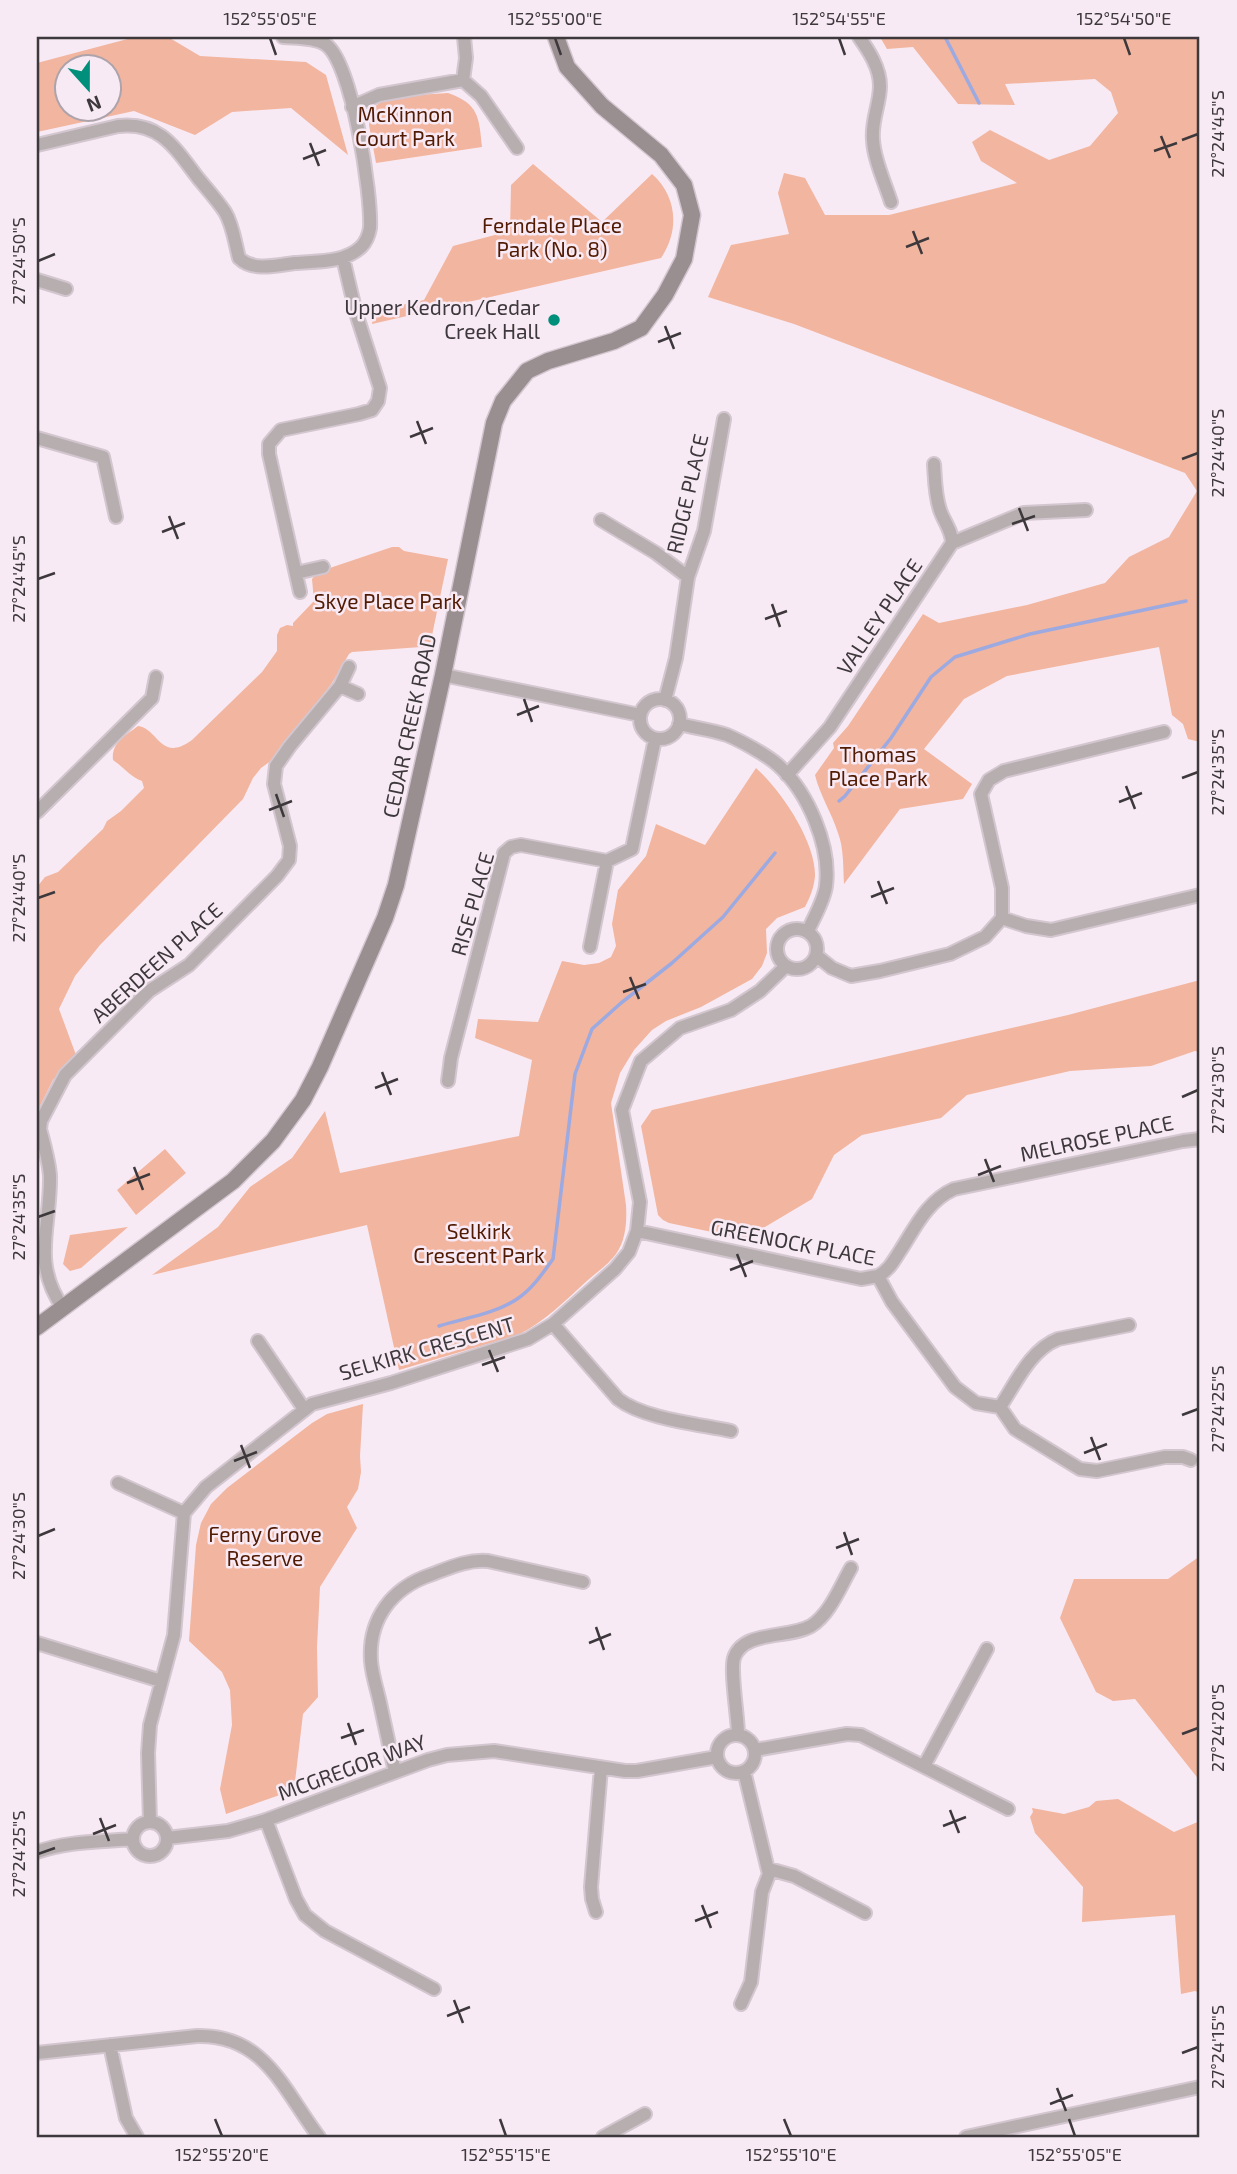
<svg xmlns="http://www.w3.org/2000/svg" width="1237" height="2174" viewBox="0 0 1237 2174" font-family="'Exo 2',sans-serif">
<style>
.green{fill:#f2b59f;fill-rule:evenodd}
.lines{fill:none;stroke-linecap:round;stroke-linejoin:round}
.stream{stroke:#9caae1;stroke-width:3.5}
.street-casing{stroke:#d3c6cf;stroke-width:16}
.secondary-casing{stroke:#d3c6cf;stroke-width:19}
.street{stroke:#b6aeaf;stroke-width:12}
.secondary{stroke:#9a8f90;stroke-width:16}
.ticks{fill:none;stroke:#3d383b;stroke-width:2.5}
.poi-dot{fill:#008f7a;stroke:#f8eaf4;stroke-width:2.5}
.labels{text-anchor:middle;stroke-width:5;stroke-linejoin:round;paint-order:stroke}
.park-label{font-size:21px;fill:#511a02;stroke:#f8eaf4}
.poi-label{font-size:21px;fill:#3d383b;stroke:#f8eaf4;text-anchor:end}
.street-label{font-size:21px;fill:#3d383b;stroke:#f8eaf4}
.neatline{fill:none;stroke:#3d383b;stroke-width:2.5}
.ticks-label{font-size:18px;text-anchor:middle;fill:#3d383b}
</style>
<rect width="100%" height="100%" fill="#f8eaf4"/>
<path class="green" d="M135,37h33l32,19 106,6 20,13 22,80 -57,-47 -59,4 -37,23 -61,-24 -97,21v-69zM66,66h42v42h-42z
M880,37h320v705l-12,-3 -5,-15 -11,-9 -13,-68 -152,29 -43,23 -40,50 48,35 -9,15 -63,10 -56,75c-1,-17 0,-35 -6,-51 -6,-20 -18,-37 -23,-58l19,-27 -1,-5 15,-17 75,-112 16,9 88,-18 78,-22 24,-26 40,-20 28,-46 -12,-18 -391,-149 -86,-27 23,-52 58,-11 -11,-41 6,-20 21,5 20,37h64l128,-32 -36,-22 -9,-19 18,-12 59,30 41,-14 28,-33 -7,-21 -16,-13 -90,5 10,21 -57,-1 -45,-57 -26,2z
M448,93c31,11 31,24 34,54l-106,16 -7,-38 1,-15 18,-13z
M533,164l69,58 50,-48c25,22 28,56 9,84l-289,66 2,-13 50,-11 29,-54 57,-15 1,-46z
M392,547h7l5,4 44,8 -18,86 -5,5 -4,-3 -69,5 -3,2 -17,29 -57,75 -14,10 -8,10 -10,21 -143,146 -25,31 -16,33 17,46 -23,25 -16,32v-225l8,-10 13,-5 45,-43 4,-8 14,-10 23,-23 -2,-7c-11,-4 -19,-14 -29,-21 -2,-17 13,-25 25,-34 21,3 22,37 54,14l70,-68 15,-21v-16l3,-7 7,-3 6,1v-3l21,-22 -2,-22 6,-7z
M756,768c25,22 60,74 59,108 -1,12 -5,21 -10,31l-28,11 -11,11 1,24 -5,13 -10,13 -51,28 -35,14 -14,9 -18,20 -14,23 -9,30 15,102c1,16 0,35 -10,49 -7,10 -19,18 -28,26 -22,20 -44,42 -70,55l-119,35 -32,-145 -215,50 66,-48 32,-40 42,-29 33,-47 15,62 179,-37 13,-76 -57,-22 3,-19 60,3 24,-61 22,4 15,-2 12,-6 5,-11 -4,-22 6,-34 28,-34 10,-32 49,21z
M1200,980v72l-5,-1 -44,15 -81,5 -103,24 -26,23 -79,17 -28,20 -22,44 -67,40 -76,-16 -6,-3 -5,-5 -17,-89 11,-16 416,-95z
M165,1149l21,24 -50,42 -19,-25z
M128,1227l-47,41 -11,3 -7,-7 7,-29z
M363,1404l-3,52 1,16 -3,17 -11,18 10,21 -37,59 -3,60 1,50 -15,17 -9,76 -68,24 -6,-25 12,-64 -2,-35 -8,-18 -33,-31 7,-96 5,-22 10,-19 16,-16 85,-65 15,-9z
M1200,1556v225l-65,-82 -22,2 -17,-9 -36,-74 14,-39h94z
M1118,1799l56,33 26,-11v172l-5,-2 -14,3 -6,-79 -93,7 1,-35 -48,-54 -5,-16 3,-5 -1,-4 32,6 25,-7 7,-6z"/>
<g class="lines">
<path class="stream" d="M945,37l34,66
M839,801l6,-5 46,-58 40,-61 24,-20 75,-23 156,-33
M439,1326c25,-8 56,-12 78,-27 15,-10 26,-26 36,-40l22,-185 17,-45 29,-26 51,-40 51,-46 52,-64"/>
<g class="street-casing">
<path id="street" d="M859,37c10,14 21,31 21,49 0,18 -9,35 -7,54 1,20 12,43 18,62
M463,80l3,-22 -2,-21
M352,107l27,-12 84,-15 18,16 36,52
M37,145l81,-19c42,-5 57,22 80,52 9,11 19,22 27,34 8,13 10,31 14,46 14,14 39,7 56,5 22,-2 49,0 66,-16 5,-5 8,-13 9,-19 2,-32 -18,-168 -45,-184 -11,-7 -29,-6 -42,-7
M37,280l29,9
M37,438l66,19 13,60
M601,520l55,33 32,24 -12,81 -11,42
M952,543l72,-30 62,-3
M296,573l27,-6
M688,577l16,-46 20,-112
M300,592l-31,-138v-10l12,-14 78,-16 13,-4 6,-9 2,-13 -24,-75 -13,-55
M443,675l197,40
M340,686l18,8
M640 719a20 20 0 1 1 40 0a20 20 0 1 1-40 0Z
M679,724c16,4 33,6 48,11 14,6 40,20 51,30 30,27 53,81 48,121 -2,15 -12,31 -18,45
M787,775l43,-48 122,-184c0,-13 -8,-21 -12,-33 -5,-15 -5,-30 -6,-46
M37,812l115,-114 4,-21
M1002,918l24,8 25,4 149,-35
M777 949a20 20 0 1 1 40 0a20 20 0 1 1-40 0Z
M590,947l17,-86
M817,956l15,12 19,8 29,-5 70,-17 35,-17 17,-19v-30l-21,-94 8,-14 15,-9 160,-39
M448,1081l3,-23 53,-205 7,-6 10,-2 86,16 25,-12 23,-110
M637,1231l224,48 17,-3 14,26 63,85 21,16 24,4 15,22 65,40 17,2 68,-14h18l8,3
M878,1276c11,-6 15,-14 22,-25 15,-23 27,-50 54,-62l229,-48 17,-2
M63,1308c-32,-46 -12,-81 -13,-132 -1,-15 -6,-32 -10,-47l1,-8 24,-46 84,-84 40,-26 88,-89 12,-16 1,-14 -16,-62 2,-18 14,-20 50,-60 9,-19
M553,1324l65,75c26,20 80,25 113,32
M258,1341l46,68
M1000,1407c16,-24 30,-57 58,-68l71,-14
M118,1483l66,30
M37,1643l124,38
M738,1734c0,-17 -8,-63 -4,-76 9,-28 54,-19 77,-32 19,-12 29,-39 40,-58
M717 1754a19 19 0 1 1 38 0a19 19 0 1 1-38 0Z
M755,1750l92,-16 14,1 147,74
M924,1766l63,-117
M395,1772c-5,-23 -10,-46 -15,-69 -3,-14 -8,-28 -9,-42 -3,-42 21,-73 59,-86 19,-7 38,-16 58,-14l95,21
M266,1820l30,79 9,16 20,16 109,58
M133 1839a17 17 0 1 1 34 0a17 17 0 1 1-34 0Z
M150,1822l-2,-69 2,-28 24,-90 10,-122 22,-26 106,-83 79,-21 137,-44 25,-15 62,-55 14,-17 8,-21 3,-29 -18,-92 19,-49 39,-33 51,-18 29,-19 26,-25
M167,1838l61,-7 38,-11 162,-60 19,-5 47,-4 131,20h12l80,-14
M37,1852c31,-11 62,-10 95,-13
M769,1869l25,7 71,37
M596,1912l-4,-13 -1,-12 10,-119
M741,2004l10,-22 11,-90 7,-18 -25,-103
M110,2045l16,73 11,19
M37,2053l160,-17c68,-2 87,55 122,101
M603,2137l42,-23
M966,2137l234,-50"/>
</g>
<g class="secondary-casing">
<path id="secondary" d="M37,1327l196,-146 40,-40 30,-41 17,-33 65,-149 11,-33 47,-210 51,-252 9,-22 24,-30 21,-10 66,-20 27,-13 24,-33 19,-36 8,-44 -8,-30 -23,-30 -59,-49 -35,-39 -11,-30"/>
</g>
<use href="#street" class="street"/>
<use href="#secondary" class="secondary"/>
</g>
<path class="ticks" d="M270,38l6,17M555,38l6,17M839,38l6,17M1124,38l6,17M1161,136l9,22M1182,140l16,-6M310,143l9,23M1154,151l23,-8M303,159l23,-9M913,231l9,23M906,247l23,-9M38,261l17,-7M665,326l9,23M658,342l23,-9M417,421l9,23M410,437l23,-9M1182,459l16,-6M1019,508l9,23M169,516l9,23M1012,524l23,-8M162,532l23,-9M38,579l17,-6M772,604l8,23M765,619l22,-8M524,699l8,23M517,715l22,-9M1182,778l16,-6M1126,786l9,23M276,794l8,23M1119,802l23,-9M269,810l23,-9M878,881l9,23M871,897l23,-9M38,898l17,-6M630,977l9,22M623,992l23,-8M382,1072l9,23M375,1088l23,-9M1182,1097l16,-7M985,1159l9,23M134,1167l9,23M978,1175l23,-9M127,1183l23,-9M38,1217l17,-6M737,1254l9,23M730,1270l23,-9M489,1350l9,22M482,1365l23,-8M1182,1415l16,-6M1091,1437l9,23M241,1445l9,23M1084,1453l23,-9M234,1461l23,-9M844,1532l8,23M38,1536l17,-7M836,1548l23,-9M596,1627l8,23M589,1643l22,-9M348,1723l8,22M1182,1734l16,-6M341,1738l23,-8M950,1810l9,23M100,1818l9,23M943,1826l23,-9M93,1834l23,-9M38,1854l17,-6M702,1905l9,23M695,1921l23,-9M454,2000l9,23M447,2016l23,-9M1182,2053l16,-6M1057,2088l9,23M1050,2104l23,-9M215,2119l7,17M500,2119l6,17M784,2119l7,17M1069,2119l6,17"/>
<circle class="poi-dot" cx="554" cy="320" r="7"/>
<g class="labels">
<g class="park-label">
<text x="405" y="122">McKinnon<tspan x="405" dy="24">Court Park</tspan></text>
<text x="552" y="233">Ferndale Place<tspan x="552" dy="24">Park (No. 8)</tspan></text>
<text x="388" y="609">Skye Place Park</text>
<text x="878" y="762">Thomas<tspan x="878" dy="24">Place Park</tspan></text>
<text x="479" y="1239">Selkirk<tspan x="479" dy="24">Crescent Park</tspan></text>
<text x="265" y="1542">Ferny Grove<tspan x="265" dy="24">Reserve</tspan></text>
</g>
<g class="poi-label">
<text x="540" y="315">Upper Kedron/Cedar<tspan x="540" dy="24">Creek Hall</tspan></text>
</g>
<g class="street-label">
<text transform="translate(688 494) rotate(-77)" y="7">RIDGE PLACE</text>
<text transform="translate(880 617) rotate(-56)" y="7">VALLEY PLACE</text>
<text transform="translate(410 726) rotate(-78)" y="7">CEDAR CREEK ROAD</text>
<text transform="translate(473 904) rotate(-74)" y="7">RISE PLACE</text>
<text transform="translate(157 963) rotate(-42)" y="7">ABERDEEN PLACE</text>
<text transform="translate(1097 1139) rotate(-12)" y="7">MELROSE PLACE</text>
<text transform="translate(793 1243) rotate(11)" y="7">GREENOCK PLACE</text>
<text transform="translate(427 1349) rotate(-16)" y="7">SELKIRK CRESCENT</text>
<text transform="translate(352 1768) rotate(-20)" y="7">MCGREGOR WAY</text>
</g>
</g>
<rect width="1237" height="2174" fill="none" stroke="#f8eaf4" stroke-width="77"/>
<g transform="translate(88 88) rotate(159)"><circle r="33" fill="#f8eaf4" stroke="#ada3aa" stroke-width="2"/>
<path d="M0-5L12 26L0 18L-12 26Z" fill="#008f7a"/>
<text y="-10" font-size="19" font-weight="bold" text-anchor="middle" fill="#3d383b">N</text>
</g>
<rect x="38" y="38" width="1160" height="2098" class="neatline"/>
<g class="ticks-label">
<text x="270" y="25">152°55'05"E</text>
<text x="555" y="25">152°55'00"E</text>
<text x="839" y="25">152°54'55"E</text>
<text x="1124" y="25">152°54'50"E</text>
<text transform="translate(1218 134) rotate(-90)" y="6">27°24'45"S</text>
<text transform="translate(19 261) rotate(-90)" y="6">27°24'50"S</text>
<text transform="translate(1218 453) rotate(-90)" y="6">27°24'40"S</text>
<text transform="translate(19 579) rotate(-90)" y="6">27°24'45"S</text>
<text transform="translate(1218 772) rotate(-90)" y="6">27°24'35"S</text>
<text transform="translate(19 898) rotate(-90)" y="6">27°24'40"S</text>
<text transform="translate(1218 1090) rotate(-90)" y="6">27°24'30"S</text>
<text transform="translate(19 1217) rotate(-90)" y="6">27°24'35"S</text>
<text transform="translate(1218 1409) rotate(-90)" y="6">27°24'25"S</text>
<text transform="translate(19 1536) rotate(-90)" y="6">27°24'30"S</text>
<text transform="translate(1218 1728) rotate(-90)" y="6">27°24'20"S</text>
<text transform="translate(19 1854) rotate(-90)" y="6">27°24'25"S</text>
<text transform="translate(1218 2047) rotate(-90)" y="6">27°24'15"S</text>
<text x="222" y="2161">152°55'20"E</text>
<text x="506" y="2161">152°55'15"E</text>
<text x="791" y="2161">152°55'10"E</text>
<text x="1075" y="2161">152°55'05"E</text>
</g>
</svg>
